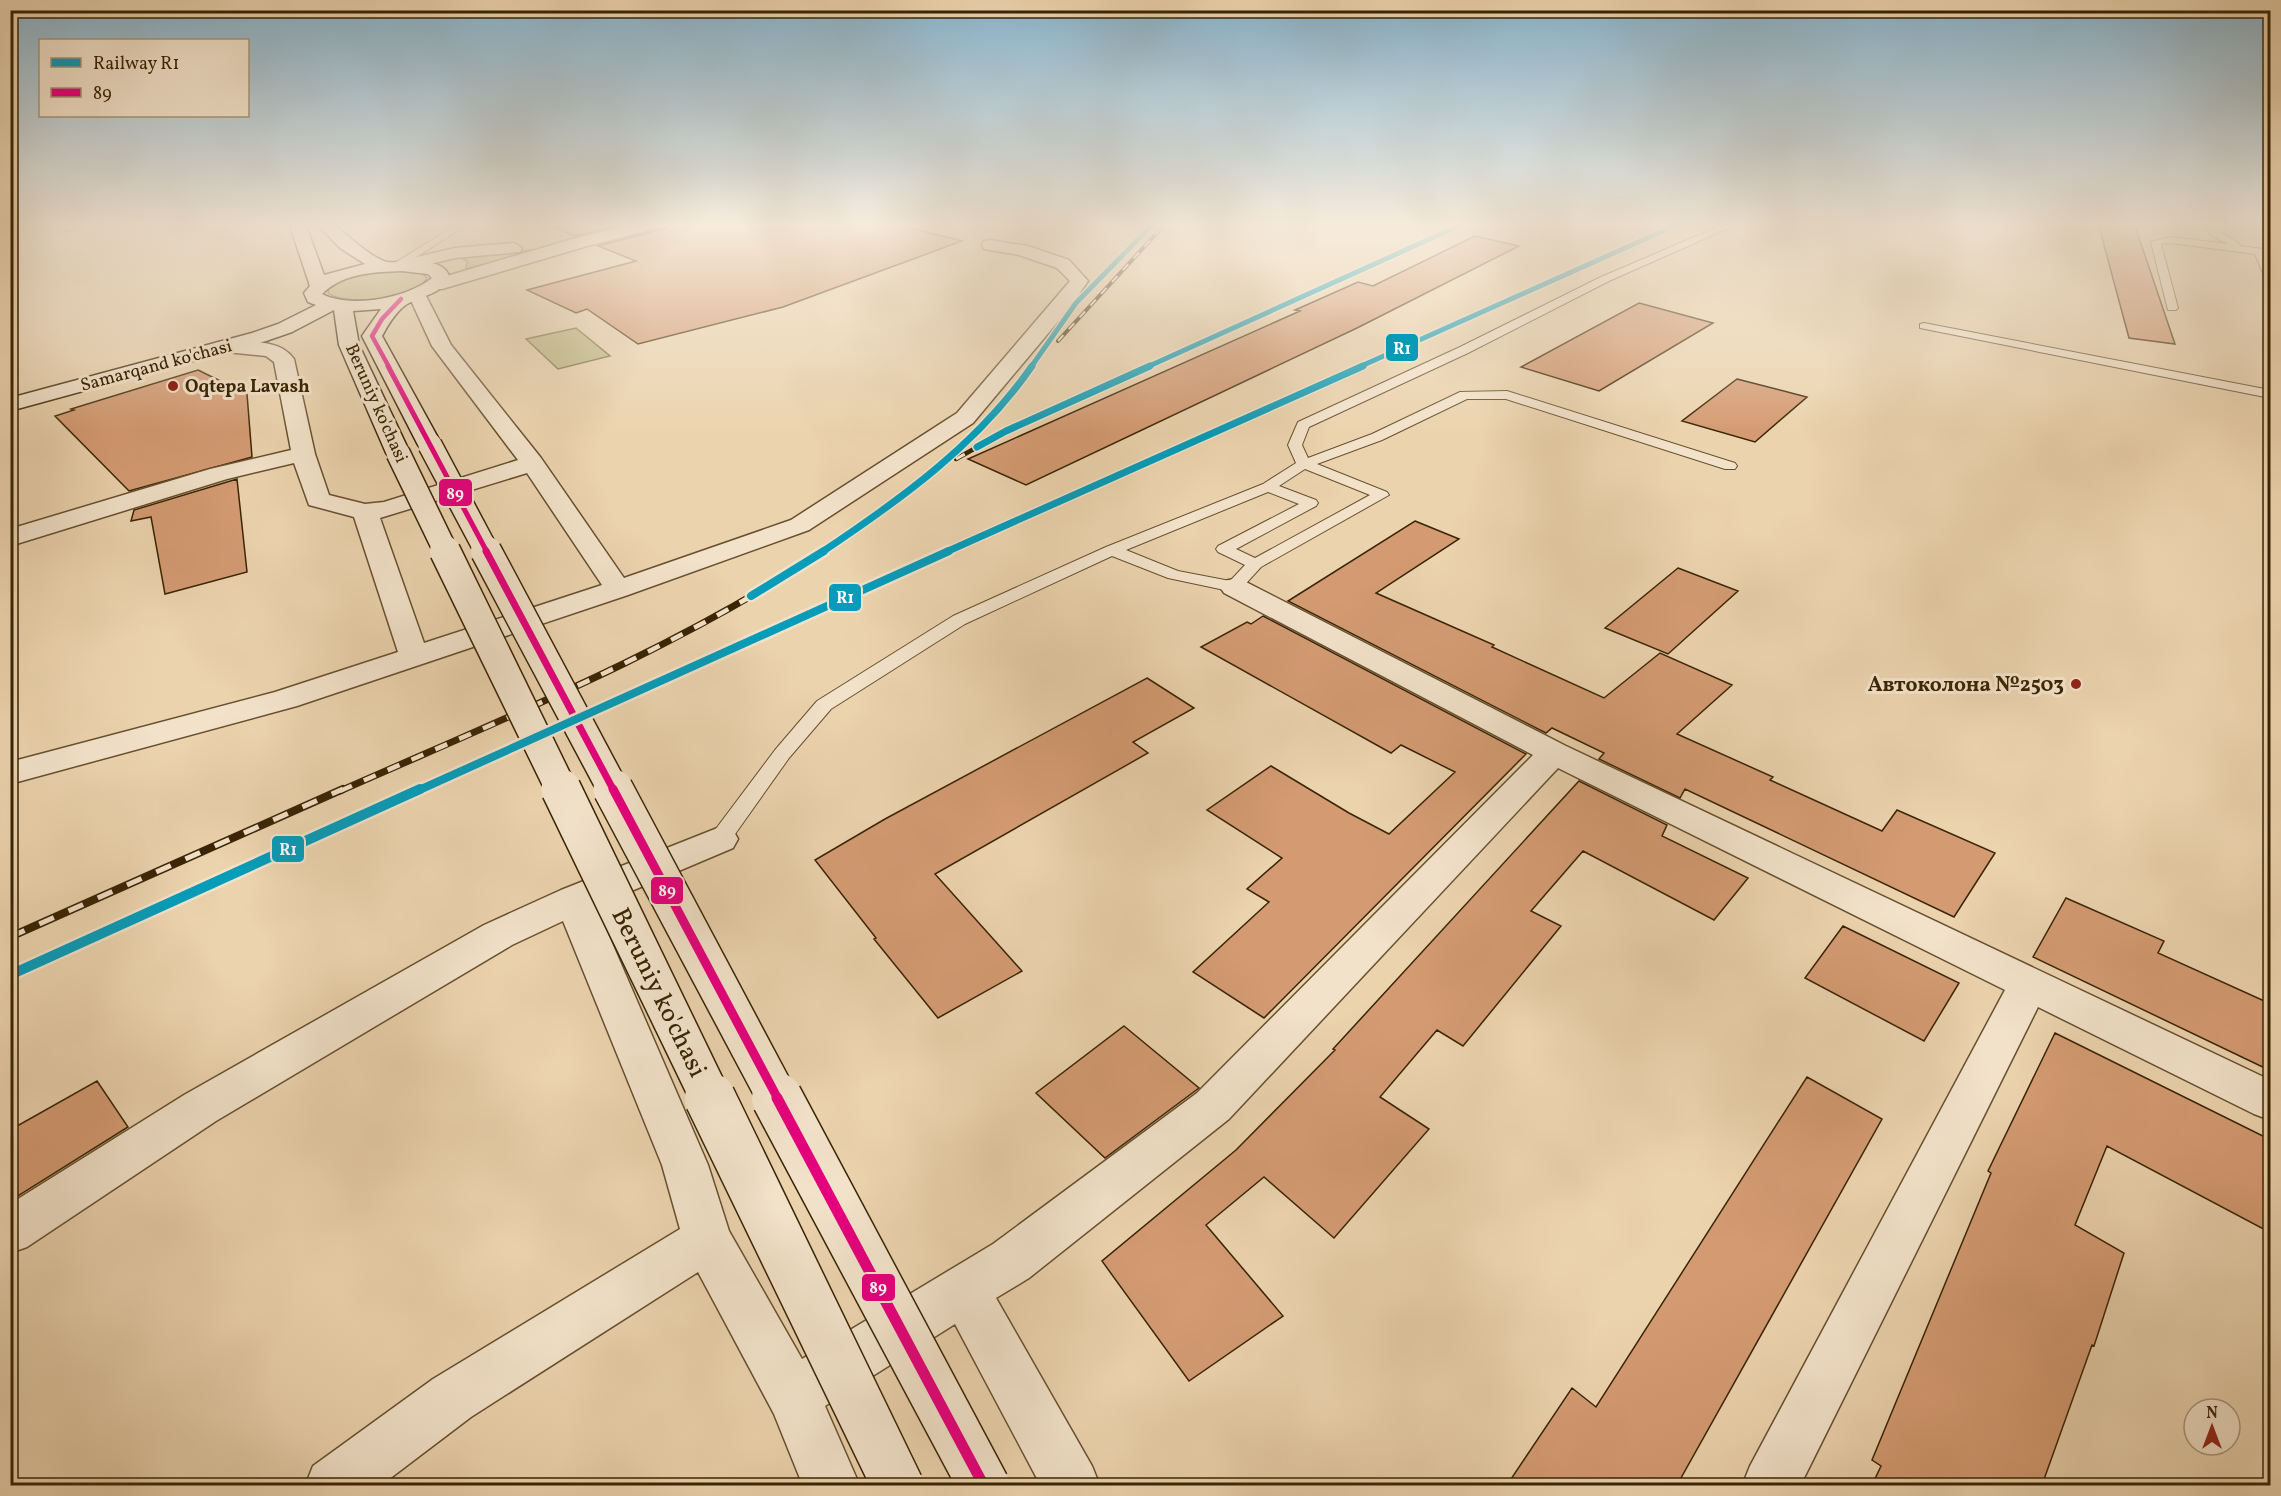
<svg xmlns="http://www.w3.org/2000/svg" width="2281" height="1496" viewBox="0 0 2281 1496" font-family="Vollkorn,serif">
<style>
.green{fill:#bfba85;stroke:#7c6f44;stroke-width:1.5}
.building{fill:#d49b73;stroke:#392403;stroke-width:1.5}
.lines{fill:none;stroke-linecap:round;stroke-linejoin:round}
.lane-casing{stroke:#66502e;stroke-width:2}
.street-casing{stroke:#66502e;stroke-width:3}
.secondary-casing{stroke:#392403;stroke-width:3}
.lane{fill:#f2e2ca;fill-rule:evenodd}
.street{fill:#f2e2ca;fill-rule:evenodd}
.secondary{fill:#f2e2ca;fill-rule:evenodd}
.rail-far3-casing{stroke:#392403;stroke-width:4}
.rail-far2-casing{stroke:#392403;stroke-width:4.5}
.rail-far1-casing{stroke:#392403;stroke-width:7}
.rail-casing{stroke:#392403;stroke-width:8}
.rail-far3{stroke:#f2e2ca;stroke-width:2;stroke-dasharray:8;stroke-linecap:butt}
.rail-far2{stroke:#f2e2ca;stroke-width:3;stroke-dasharray:10;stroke-linecap:butt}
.rail-far1{stroke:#f2e2ca;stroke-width:4.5;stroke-dasharray:13;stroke-linecap:butt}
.rail{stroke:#f2e2ca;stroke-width:5;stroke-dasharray:16;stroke-linecap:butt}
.secondary-bridge-far3-casing{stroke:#392403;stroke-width:26;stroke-linecap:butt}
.secondary-bridge-far2-casing{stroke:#392403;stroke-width:33;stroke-linecap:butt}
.secondary-bridge-far1-casing{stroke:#392403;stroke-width:42;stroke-linecap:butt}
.secondary-bridge-casing{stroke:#392403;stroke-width:53;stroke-linecap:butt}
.secondary-bridge-far3{stroke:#f2e2ca;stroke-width:23}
.secondary-bridge-far2{stroke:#f2e2ca;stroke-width:30}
.secondary-bridge-far1{stroke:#f2e2ca;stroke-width:39}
.secondary-bridge{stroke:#f2e2ca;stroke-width:50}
.bus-1-far4-casing{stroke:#f2e2ca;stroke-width:7}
.bus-1-far3-casing{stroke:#f2e2ca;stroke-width:8}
.bus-1-far2-casing{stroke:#f2e2ca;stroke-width:11}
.bus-1-far1-casing{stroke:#f2e2ca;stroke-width:14}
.bus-1-casing{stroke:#f2e2ca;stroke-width:16}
.bus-1-far4{stroke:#e5007d;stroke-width:4.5}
.bus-1-far3{stroke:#e5007d;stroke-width:5}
.bus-1-far2{stroke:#e5007d;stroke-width:7}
.bus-1-far1{stroke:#e5007d;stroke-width:9}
.bus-1{stroke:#e5007d;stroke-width:11}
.rail-1-far3-casing{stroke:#f2e2ca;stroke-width:8}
.rail-1-far2-casing{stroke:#f2e2ca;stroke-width:10}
.rail-1-far1-casing{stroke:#f2e2ca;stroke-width:13}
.rail-1-casing{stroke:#f2e2ca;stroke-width:15}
.rail-1-far3{stroke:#069cba;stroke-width:5}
.rail-1-far2{stroke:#069cba;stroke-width:7}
.rail-1-far1{stroke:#069cba;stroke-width:8}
.rail-1{stroke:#069cba;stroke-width:10}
.poi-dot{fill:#8f2418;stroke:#f2e2ca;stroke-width:2}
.labels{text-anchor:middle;stroke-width:6;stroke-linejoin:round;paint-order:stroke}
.far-street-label{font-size:18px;fill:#392403;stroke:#f2e2ca}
.far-poi-label{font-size:18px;font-weight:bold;fill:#392403;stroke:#f2e2ca;text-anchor:start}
.poi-label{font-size:21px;font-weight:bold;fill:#392403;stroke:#f2e2ca;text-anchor:end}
.near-street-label{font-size:26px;fill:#392403;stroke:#f2e2ca}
.line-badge{stroke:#f2e2ca;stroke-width:2}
.badge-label{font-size:16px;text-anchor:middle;font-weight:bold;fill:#fff}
</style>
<rect width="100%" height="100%" fill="#ebd3ae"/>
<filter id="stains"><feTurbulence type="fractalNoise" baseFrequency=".00333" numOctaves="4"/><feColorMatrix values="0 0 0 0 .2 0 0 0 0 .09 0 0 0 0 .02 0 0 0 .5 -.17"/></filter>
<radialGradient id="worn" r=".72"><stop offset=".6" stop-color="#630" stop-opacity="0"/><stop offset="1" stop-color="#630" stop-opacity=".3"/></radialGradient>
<path class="green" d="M545,249l-79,20 1,-8 -10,-5z
M390,270c12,0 29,-2 37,8 -9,21 -81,29 -99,15l1,-4 15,-10z
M576,328l34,28 -52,13 -32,-30z"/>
<path class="building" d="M545,223h86l-57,13z
M669,223h221l72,18 -179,66 -145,37 -51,-35 -11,4 -49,-23 109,-29 -38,-15 68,-18z
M2098,223h36l41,121 -46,-6z
M1475,236l44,10 -162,82 -331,157 -58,-26 332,-148 -5,-1 63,-28 15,4z
M1639,303l74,20 -114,68 -78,-24z
M198,370l49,24 5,63 -123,34 -74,-75 19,-6 -3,-1z
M1737,379l70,18 -52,45 -73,-21z
M237,479l10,93 -82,22 -14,-77 -20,4 3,-11z
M1415,521l44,18 -83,54 118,52 -2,2 112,51 56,-45 72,32 -55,49 96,43 -3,3 112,51 15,-21 98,43 -41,64 -269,-128 -5,9 -81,-39 5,-6 -52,-25 -6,5 -258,-132z
M1678,568l60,23 -70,63 -63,-26z
M1263,616l263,138 -262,264 -71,-46 76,-70 -22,-13 35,-31 -75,-48 64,-44 78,47 40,21 66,-62 -54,-27 -10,8 -190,-106 46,-25 4,2z
M1147,678l47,30 -61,34 15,11 -213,121 87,97 -84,47 -64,-79 2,-1 -61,-78 70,-41z
M1579,781l88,44 -5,11 86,42 -34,42 -131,-69 -52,60 30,15 -98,120 -26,-16 -57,67 49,32 -95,109 -70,-61 -58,48 77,91 -94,65 -87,-120 134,-111 99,-100 -2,-1z
M2066,898l98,43 -6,12 113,51v67l-238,-114z
M1843,926l116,57 -35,58 -119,-63z
M1124,1026l75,62 -94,70 -69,-65z
M2055,1033l216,107v93l-164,-87 -32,79 49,28 -30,93 -2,-1 -50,140h-170l9,-19 -9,-6 119,-287 -3,-2z
M1807,1077l75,42 -205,366h-170l65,-97 24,19z
M97,1081l31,46 -118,74v-71z"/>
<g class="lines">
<g class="lane-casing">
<path id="lane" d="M76,223h17l-32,9 -5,-3z
M459,223h11l-71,45 -9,-2z
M1727,223h13l-131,58 -141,72 -159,74 -7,18 6,13 64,-24 88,-42 47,-1 228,72 2,3 -2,3h-10l-219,-70h-39l-85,41 -65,24 70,28 2,3 -128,72 -21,23 -6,2 -66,-14 -56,-22 -147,68 -134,85 -42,49 -61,86 -8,2 -8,-2 -3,-5 3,-5 63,-84 42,-49 136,-85 153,-69 157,-63 33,-21 -8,-18 10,-23 162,-75 141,-70zM1305,469l65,26 -115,63 -19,-9 80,-43 2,-3 -2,-3 -37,-14zM1268,492l31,12 -81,42 -2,3 2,3 27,13 -15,16 -52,-10 -52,-21z
M2204,223h10l4,8 21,12 1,3 30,4v6l-5,-1 5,12v14l-5,-3 -10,-24 -84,-11 -10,1 17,64 -2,2h-8l-17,-68 20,-5 57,7 -17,-9z
M1924,323l346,67v8l-350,-70v-4z"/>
</g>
<g class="street-casing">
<path id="street" d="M640,223h27l-2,3 -81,21 -142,42h-12l-3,-4 3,-4 142,-42z
M990,240l38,6 41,14 19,21 -17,25 -98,117 -164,107 -181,65 -331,111 -287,78v-22l265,-70 123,-40 -44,-135 -45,-12 -15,-42 -67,16 -217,67v-17l200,-60 81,-19 -17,-88 -8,-6 -50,-5 -3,-4 3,-4 7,-2c23,1 57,-3 71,18l21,95 14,41 36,9 19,-2 134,-42 -86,-114 -24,-52 3,-4h12l28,55 90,113 83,120 167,-58 166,-107 113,-132 -13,-13 -38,-13 -35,-6 -2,-4 2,-4zM527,473l75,112 -178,58 -44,-125z
M514,243l8,5 -2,4 -65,6 -53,13 -6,-1 -3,-4 3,-4 59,-14z
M1234,579l10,2 322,165 704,334v40l-16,-6 -216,-107 -238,479h-58l8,-20 255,-476 -447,-222 -329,351 -200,159 -33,20 96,168 8,20h-59l-86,-162 -130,82 35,80h-57l-29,-72 -76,-142 -227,145 -91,69h-75l8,-20 120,-87 247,-150 -18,-64 -99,-244 -51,24 -296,176 -189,126 -17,6v-49l174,-109 300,-170 77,-35 159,-63 13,3 5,9 -5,9 -137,58 112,259 21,66 73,128 191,-115 204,-151 336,-338 -309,-162 -4,-6 4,-6z"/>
</g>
<g class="secondary-casing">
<path id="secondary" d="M289,223h16l19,52 41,-11 -25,-16 -24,-25h17c11,10 40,36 54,39 18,2 58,-8 63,17 -10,14 -26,17 -41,24 -12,6 -21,22 -27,33l60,109 -4,5 -8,2 -8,-2 -4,-5 -56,-109 19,-27 -28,2 6,34 51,108 -4,5 -8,2 -8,-2 -4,-5 -47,-108 -5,-35 -42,22 -26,9 -256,70v-13l242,-65 26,-9 38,-19 -8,-3 -4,-9 6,-7zM402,271l26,3 4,4c-25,20 -80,31 -110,16 21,-21 52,-22 80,-23z"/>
</g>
<use href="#lane" class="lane"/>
<use href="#street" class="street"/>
<use href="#secondary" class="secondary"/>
<g class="rail-far3-casing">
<path id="rail-far3" d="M1058,341l108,-118
M1031,367l45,-64 78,-80
M1147,367l318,-144
M1359,367l322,-144"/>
</g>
<g class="rail-far2-casing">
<path id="rail-far2" d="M956,459l50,-28 144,-65
M822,552c78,-52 156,-108 210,-186
M946,552l417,-186"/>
</g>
<g class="rail-far1-casing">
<path id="rail-far1" d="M340,791c165,-73 333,-140 484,-240
M417,791l532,-240"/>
</g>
<g class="rail-casing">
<path id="rail" d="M10,937l333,-148
M10,975l410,-186"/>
</g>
<use href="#rail-far3" class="rail-far3"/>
<use href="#rail-far2" class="rail-far2"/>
<use href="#rail-far1" class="rail-far1"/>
<use href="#rail" class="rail"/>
<g class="secondary-bridge-far3-casing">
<path id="secondary-bridge-far3" d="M430,445l57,107
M398,453l48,99"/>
</g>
<g class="secondary-bridge-far2-casing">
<path id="secondary-bridge-far2" d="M445,551l117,240
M486,551l128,240"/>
</g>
<g class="secondary-bridge-far1-casing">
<path id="secondary-bridge-far1" d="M561,789l150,310
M613,789l165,310"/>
</g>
<g class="secondary-bridge-casing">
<path id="secondary-bridge" d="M710,1098l188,388
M777,1098l207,388"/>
</g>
<use href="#secondary-bridge-far3" class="secondary-bridge-far3"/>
<use href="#secondary-bridge-far2" class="secondary-bridge-far2"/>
<use href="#secondary-bridge-far1" class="secondary-bridge-far1"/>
<use href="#secondary-bridge" class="secondary-bridge"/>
<g class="bus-1-far4-casing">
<path id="bus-1-far4" d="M389,367l-17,-31 10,-17 19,-20"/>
</g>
<g class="bus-1-far3-casing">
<path id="bus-1-far3" d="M388,366l99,186"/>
</g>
<g class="bus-1-far2-casing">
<path id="bus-1-far2" d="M486,551l128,240"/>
</g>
<g class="bus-1-far1-casing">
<path id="bus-1-far1" d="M613,789l165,310"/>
</g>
<g class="bus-1-casing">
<path id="bus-1" d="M777,1098l207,388"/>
</g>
<use href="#bus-1-far4" class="bus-1-far4"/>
<use href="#bus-1-far3" class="bus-1-far3"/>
<use href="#bus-1-far2" class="bus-1-far2"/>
<use href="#bus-1-far1" class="bus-1-far1"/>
<use href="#bus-1" class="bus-1"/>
<g class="rail-1-far3-casing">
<path id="rail-1-far3" d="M1031,367l45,-64 78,-80
M1147,367l318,-144
M1359,367l322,-144"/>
</g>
<g class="rail-1-far2-casing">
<path id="rail-1-far2" d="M977,447l29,-16 144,-65
M822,552c78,-52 156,-108 210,-186
M946,552l417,-186"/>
</g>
<g class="rail-1-far1-casing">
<path id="rail-1-far1" d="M751,596l73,-45
M417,791l532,-240"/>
</g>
<g class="rail-1-casing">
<path id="rail-1" d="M10,975l410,-186"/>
</g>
<use href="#rail-1-far3" class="rail-1-far3"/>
<use href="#rail-1-far2" class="rail-1-far2"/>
<use href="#rail-1-far1" class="rail-1-far1"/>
<use href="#rail-1" class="rail-1"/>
</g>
<linearGradient id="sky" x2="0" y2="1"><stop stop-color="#88b5d0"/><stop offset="0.52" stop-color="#f6ebdb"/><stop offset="1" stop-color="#f6ebdb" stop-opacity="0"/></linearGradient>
<rect width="2281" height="432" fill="url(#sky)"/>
<g class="poi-dot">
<circle cx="173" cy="386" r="6"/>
<circle cx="2076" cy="684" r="6"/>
</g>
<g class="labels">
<g class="far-street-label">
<text transform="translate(156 365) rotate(-15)" y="6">Samarqand ko'chasi</text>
<text transform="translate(377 403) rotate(66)" y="6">Beruniy ko'chasi</text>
</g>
<g class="far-poi-label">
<text x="185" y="392">Oqtepa Lavash</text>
</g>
<g class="poi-label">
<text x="2064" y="691">Автоколона №2503</text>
</g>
<g class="near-street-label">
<text transform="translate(660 992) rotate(64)" y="9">Beruniy ko'chasi</text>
</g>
</g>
<g class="line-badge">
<rect x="1385" y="333" width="34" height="29" rx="6" fill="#069cba"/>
<rect x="438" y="478" width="35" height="29" rx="6" fill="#e5007d"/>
<rect x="828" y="583" width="34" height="29" rx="6" fill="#069cba"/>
<rect x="271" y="835" width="34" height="28" rx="6" fill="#069cba"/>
<rect x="650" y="876" width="34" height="29" rx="6" fill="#e5007d"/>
<rect x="861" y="1273" width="35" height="29" rx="6" fill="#e5007d"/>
</g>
<g class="badge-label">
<text x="1402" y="354">R1</text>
<text x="455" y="499">89</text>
<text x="845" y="603">R1</text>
<text x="288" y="855">R1</text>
<text x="667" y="896">89</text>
<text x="878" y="1293">89</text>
</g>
<rect width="2281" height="1496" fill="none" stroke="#ebd3ae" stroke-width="36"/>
<rect x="12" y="12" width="2257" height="1472" fill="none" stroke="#392403" stroke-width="3"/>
<rect x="18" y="18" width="2245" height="1460" fill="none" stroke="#392403" stroke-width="1.5"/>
<rect x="39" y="39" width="210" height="78" fill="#f2e2ca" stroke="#a8967a" stroke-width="1.5"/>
<rect x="51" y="58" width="30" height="9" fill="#069cba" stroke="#a8967a" stroke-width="1.5"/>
<text x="93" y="69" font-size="18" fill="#392403">Railway R1</text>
<rect x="51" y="88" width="30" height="9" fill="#e5007d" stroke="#a8967a" stroke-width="1.5"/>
<text x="93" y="99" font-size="18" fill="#392403">89</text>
<g transform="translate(2212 1427)"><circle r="28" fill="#f2e2ca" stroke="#a8967a" stroke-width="1.5"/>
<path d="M0-4.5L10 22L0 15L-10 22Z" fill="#8f2418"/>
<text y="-9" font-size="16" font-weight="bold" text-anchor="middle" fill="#392403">N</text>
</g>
<rect width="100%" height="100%" filter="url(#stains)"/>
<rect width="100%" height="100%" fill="url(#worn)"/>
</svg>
